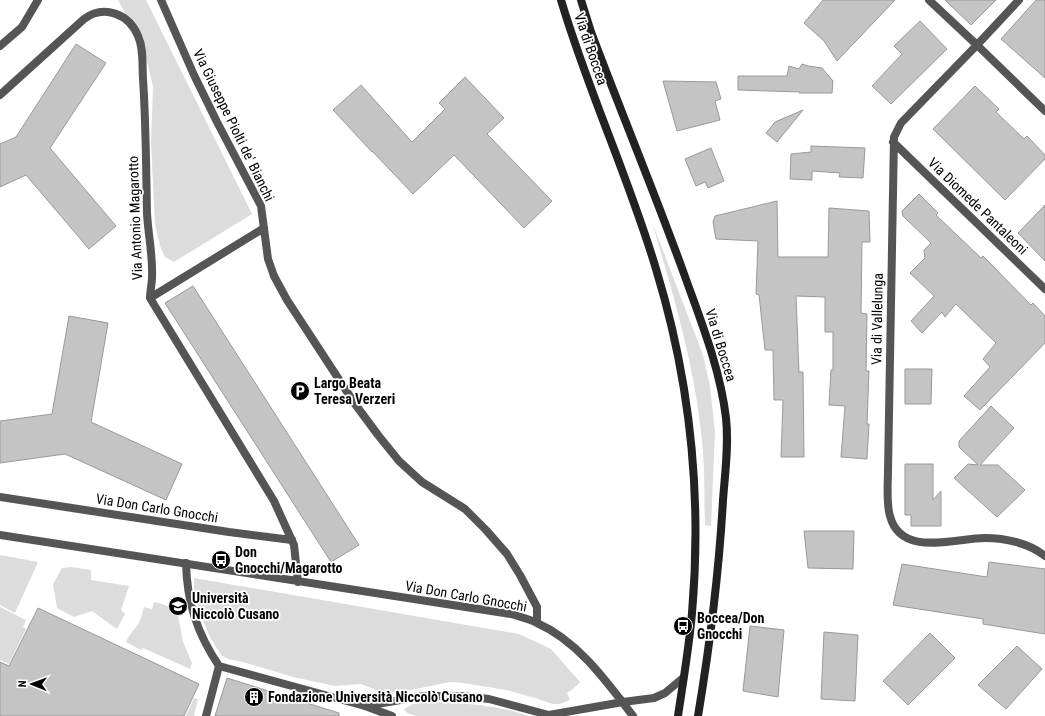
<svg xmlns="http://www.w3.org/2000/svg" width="1045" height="716" viewBox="0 0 1045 716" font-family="'Roboto Condensed',sans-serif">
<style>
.green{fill:#dcdcdc}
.building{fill:#c4c4c4;stroke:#999}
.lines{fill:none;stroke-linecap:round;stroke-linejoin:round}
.service{stroke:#555;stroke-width:8}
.minor{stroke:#555;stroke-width:8}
.tertiary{stroke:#555;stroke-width:8}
.secondary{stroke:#222;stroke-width:8}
.labels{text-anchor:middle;stroke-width:3.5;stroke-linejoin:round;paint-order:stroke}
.street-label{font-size:14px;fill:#000;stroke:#fff}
.poi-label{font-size:14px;font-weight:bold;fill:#000;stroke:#fff;text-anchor:start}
</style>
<rect width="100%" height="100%" fill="#fff"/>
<path class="green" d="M118,0h28l106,214 -78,48 -9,-5 -5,-11 -5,-22 -4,-82 2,-55 -9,-39z
M652,222l51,133 7,31 5,46 -4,94 -6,-1c-1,-24 0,-49 -2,-73 -6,-79 -29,-155 -51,-230z
M0,555l38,7 -23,51 -15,-8z
M71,567l20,3v10l38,6 -8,24 4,4 -8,15 -25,-18 -18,6 -17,-9 -4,-24 9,-16z
M194,578l325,56 32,15 29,33 -7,7 -6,4 3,7 -10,4h-7l-18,-6 -29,-8 -43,-7 -13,-1 -54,11 -15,-1 -20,-8 -26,2 -42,-9 -50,-15 -15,-3 -7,-4 -11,-18 -10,-23 -6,-22z
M154,602l8,2 15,6 6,32 9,21 -2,6 -47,-21 -2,2 -15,-8c3,-7 6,-10 11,-16 4,-6 5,-12 7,-19l8,2z
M0,607l26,13 -3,7 3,2 -17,35 -9,-4z
M194,698l4,1 -4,17h-8z
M431,702c33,1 66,3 98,14h-113l-9,-3 -3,-4 9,-5z"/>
<path class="building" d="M823,0h72l-58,61 -13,-20 -20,-18z
M945,0h51l-25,25z
M1036,0h9v78l-44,-39z
M920,21l27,28 -56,55 -19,-18 30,-32 -8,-8z
M76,44l30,19 -56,85 66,78 -27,23 -63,-74 -26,12v-43l16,-7z
M802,64l6,2 14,2 11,13 -1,12h-33l1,-1 -62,-2v-14h49l2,-10 10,3z
M465,77l39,41 -17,16 65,67 -28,27 -70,-73 -41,39 -41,-43v1l-39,-42 28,-25 51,57 33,-33 -6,-6z
M663,81l53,1 5,17 -6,2 5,19 -43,11z
M975,86l24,23 -3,3 28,27 3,-3 18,19v4l-40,41 -72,-71z
M803,110l-26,32 -11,-9 9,-11z
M811,146l54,2 -2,30 -24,-1 1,-4 -28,-2v9l-22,-1 1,-25 20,-2z
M711,148l13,33 -16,7 -3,-6 -9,4 -11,-27z
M919,194l19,19 -2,2 45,43 2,-2 48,49 2,-2 12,13v27l-65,67 -16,-14 26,-29 -7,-8 13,-16 -40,-39 -11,13 -3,-5 -20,21 -11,-12 23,-25 -24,-23 15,-15 -1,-8 7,-7 -28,-27 -1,-5z
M777,201l1,56h50l1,-49 40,3 1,31h-8l-1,71 6,1 -1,57h3l-2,53h2l-2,35 -26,-2 4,-51 -16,-1 2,-35h2v-38h-8v-35l-29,-1 3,76h4l1,85h-23l2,-57h-9l-1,-50h-8l-6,-55 -3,-1 2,-53 -42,-2 -3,-17 2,-6z
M1045,205v56l-27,-28z
M193,286l166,259 -28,17 -166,-259z
M69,316l39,7 -17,99 91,42 -16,36 -101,-46 -65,9v-42l52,-7z
M905,369h27l-1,35h-26z
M991,406l23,22 -34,37h18l27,25 -28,27 -43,-39 14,-14 10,1 -19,-18v-6z
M905,464h28v36l8,-9v35h-30v-11h-6z
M804,531h50l-1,38 -45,-1z
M989,562l56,7v65l-62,-10v-5l-90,-14 9,-41 85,13z
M38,608l161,76 -15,32h-184v-54l9,4z
M750,626l34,4 -6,67 -35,-6z
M824,632l34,3 -3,66 -34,-2z
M930,633l25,25 -47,47 -25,-24z
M1017,646l25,23 -36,40 -28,-24z
M227,678l112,35v3h-124z"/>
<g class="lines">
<path class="service" d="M0,497l229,35 63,8
M186,563c1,40 11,70 33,103
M365,706l59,-10h39l26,3 60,16 74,-13
M206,716l13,-50 146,40 27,10"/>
<path class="minor" d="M161,0l33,75 23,47 44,84 7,53 6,17 13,24 68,104 23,31 21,26 23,21 43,27 21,21 21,24 13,21 17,32v16
M929,0l48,45 -76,78 -7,14 -6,333c0,14 -2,33 2,46 11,42 65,22 95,22 20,0 44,5 60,18
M0,46l22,-19 16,-27
M0,95l84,-76c20,-15 45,-5 54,17 6,13 4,29 5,43 3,44 3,89 4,134 1,21 6,42 5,64 0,7 -2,14 -2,21l124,203 20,44 4,37
M893,142l152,147
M150,298l114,-70
M0,535l511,79c9,3 18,5 26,9 41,18 70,59 96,93
M623,702l31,-4 11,-5 18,-15"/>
<path class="tertiary" d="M1019,0l-42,45 68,66"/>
<path class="secondary" d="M561,0c27,91 68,178 95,269 34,111 46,228 36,344 -3,35 -9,69 -14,103
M581,0l10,32c30,80 63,159 92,239 17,48 37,96 43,147 3,27 -1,55 -3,82 -4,72 -13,144 -25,216"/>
</g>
<defs>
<g id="parking-disc" transform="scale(1)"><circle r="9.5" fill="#000" stroke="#fff"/><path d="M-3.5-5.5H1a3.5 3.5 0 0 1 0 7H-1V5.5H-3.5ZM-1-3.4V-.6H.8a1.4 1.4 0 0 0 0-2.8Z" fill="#fff"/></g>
<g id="bus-disc" transform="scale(1)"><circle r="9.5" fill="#000" stroke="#fff"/><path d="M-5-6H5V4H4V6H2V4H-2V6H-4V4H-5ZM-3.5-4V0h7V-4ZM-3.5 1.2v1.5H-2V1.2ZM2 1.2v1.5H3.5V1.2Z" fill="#fff"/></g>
<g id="university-disc" transform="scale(1)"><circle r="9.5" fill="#000" stroke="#fff"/><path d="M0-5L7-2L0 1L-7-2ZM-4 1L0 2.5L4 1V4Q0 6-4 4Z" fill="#fff"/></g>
<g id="building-disc" transform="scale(1)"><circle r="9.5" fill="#000" stroke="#fff"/><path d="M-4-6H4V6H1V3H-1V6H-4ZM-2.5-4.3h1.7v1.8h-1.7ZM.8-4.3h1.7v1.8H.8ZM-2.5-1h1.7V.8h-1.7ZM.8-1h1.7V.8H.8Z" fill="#fff"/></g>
</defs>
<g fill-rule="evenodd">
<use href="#parking-disc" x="300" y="391"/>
<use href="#bus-disc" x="221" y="560"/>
<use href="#university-disc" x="178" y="606"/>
<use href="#bus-disc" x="683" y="626"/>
<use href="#building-disc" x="254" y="697"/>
</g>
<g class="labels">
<g class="street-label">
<text transform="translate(591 49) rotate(71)" y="5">Via di Boccea</text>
<text transform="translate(234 125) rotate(64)" y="5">Via Giuseppe Piolti de' Bianchi</text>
<text transform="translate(978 206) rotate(44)" y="5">Via Diomede Pantaleoni</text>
<text transform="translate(135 218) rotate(-92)" y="5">Via Antonio Magarotto</text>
<text transform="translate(877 319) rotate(-89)" y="5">Via di Vallelunga</text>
<text transform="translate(721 345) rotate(73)" y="5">Via di Boccea</text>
<text transform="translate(157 508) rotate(9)" y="5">Via Don Carlo Gnocchi</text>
<text transform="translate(466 596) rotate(10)" y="5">Via Don Carlo Gnocchi</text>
</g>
<g class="poi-label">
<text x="314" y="388">Largo Beata<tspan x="314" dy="16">Teresa Verzeri</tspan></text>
<text x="235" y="557">Don<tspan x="235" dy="16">Gnocchi/Magarotto</tspan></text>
<text x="192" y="603">Università<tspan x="192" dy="16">Niccolò Cusano</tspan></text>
<text x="697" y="623">Boccea/Don<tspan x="697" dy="16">Gnocchi</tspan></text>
<text x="268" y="702">Fondazione Università Niccolò Cusano</text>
</g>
</g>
<g transform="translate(32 684) rotate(271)" stroke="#ffffff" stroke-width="3" paint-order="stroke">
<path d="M0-3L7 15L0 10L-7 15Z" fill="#000000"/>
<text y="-6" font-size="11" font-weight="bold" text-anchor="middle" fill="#000000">N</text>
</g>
</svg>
